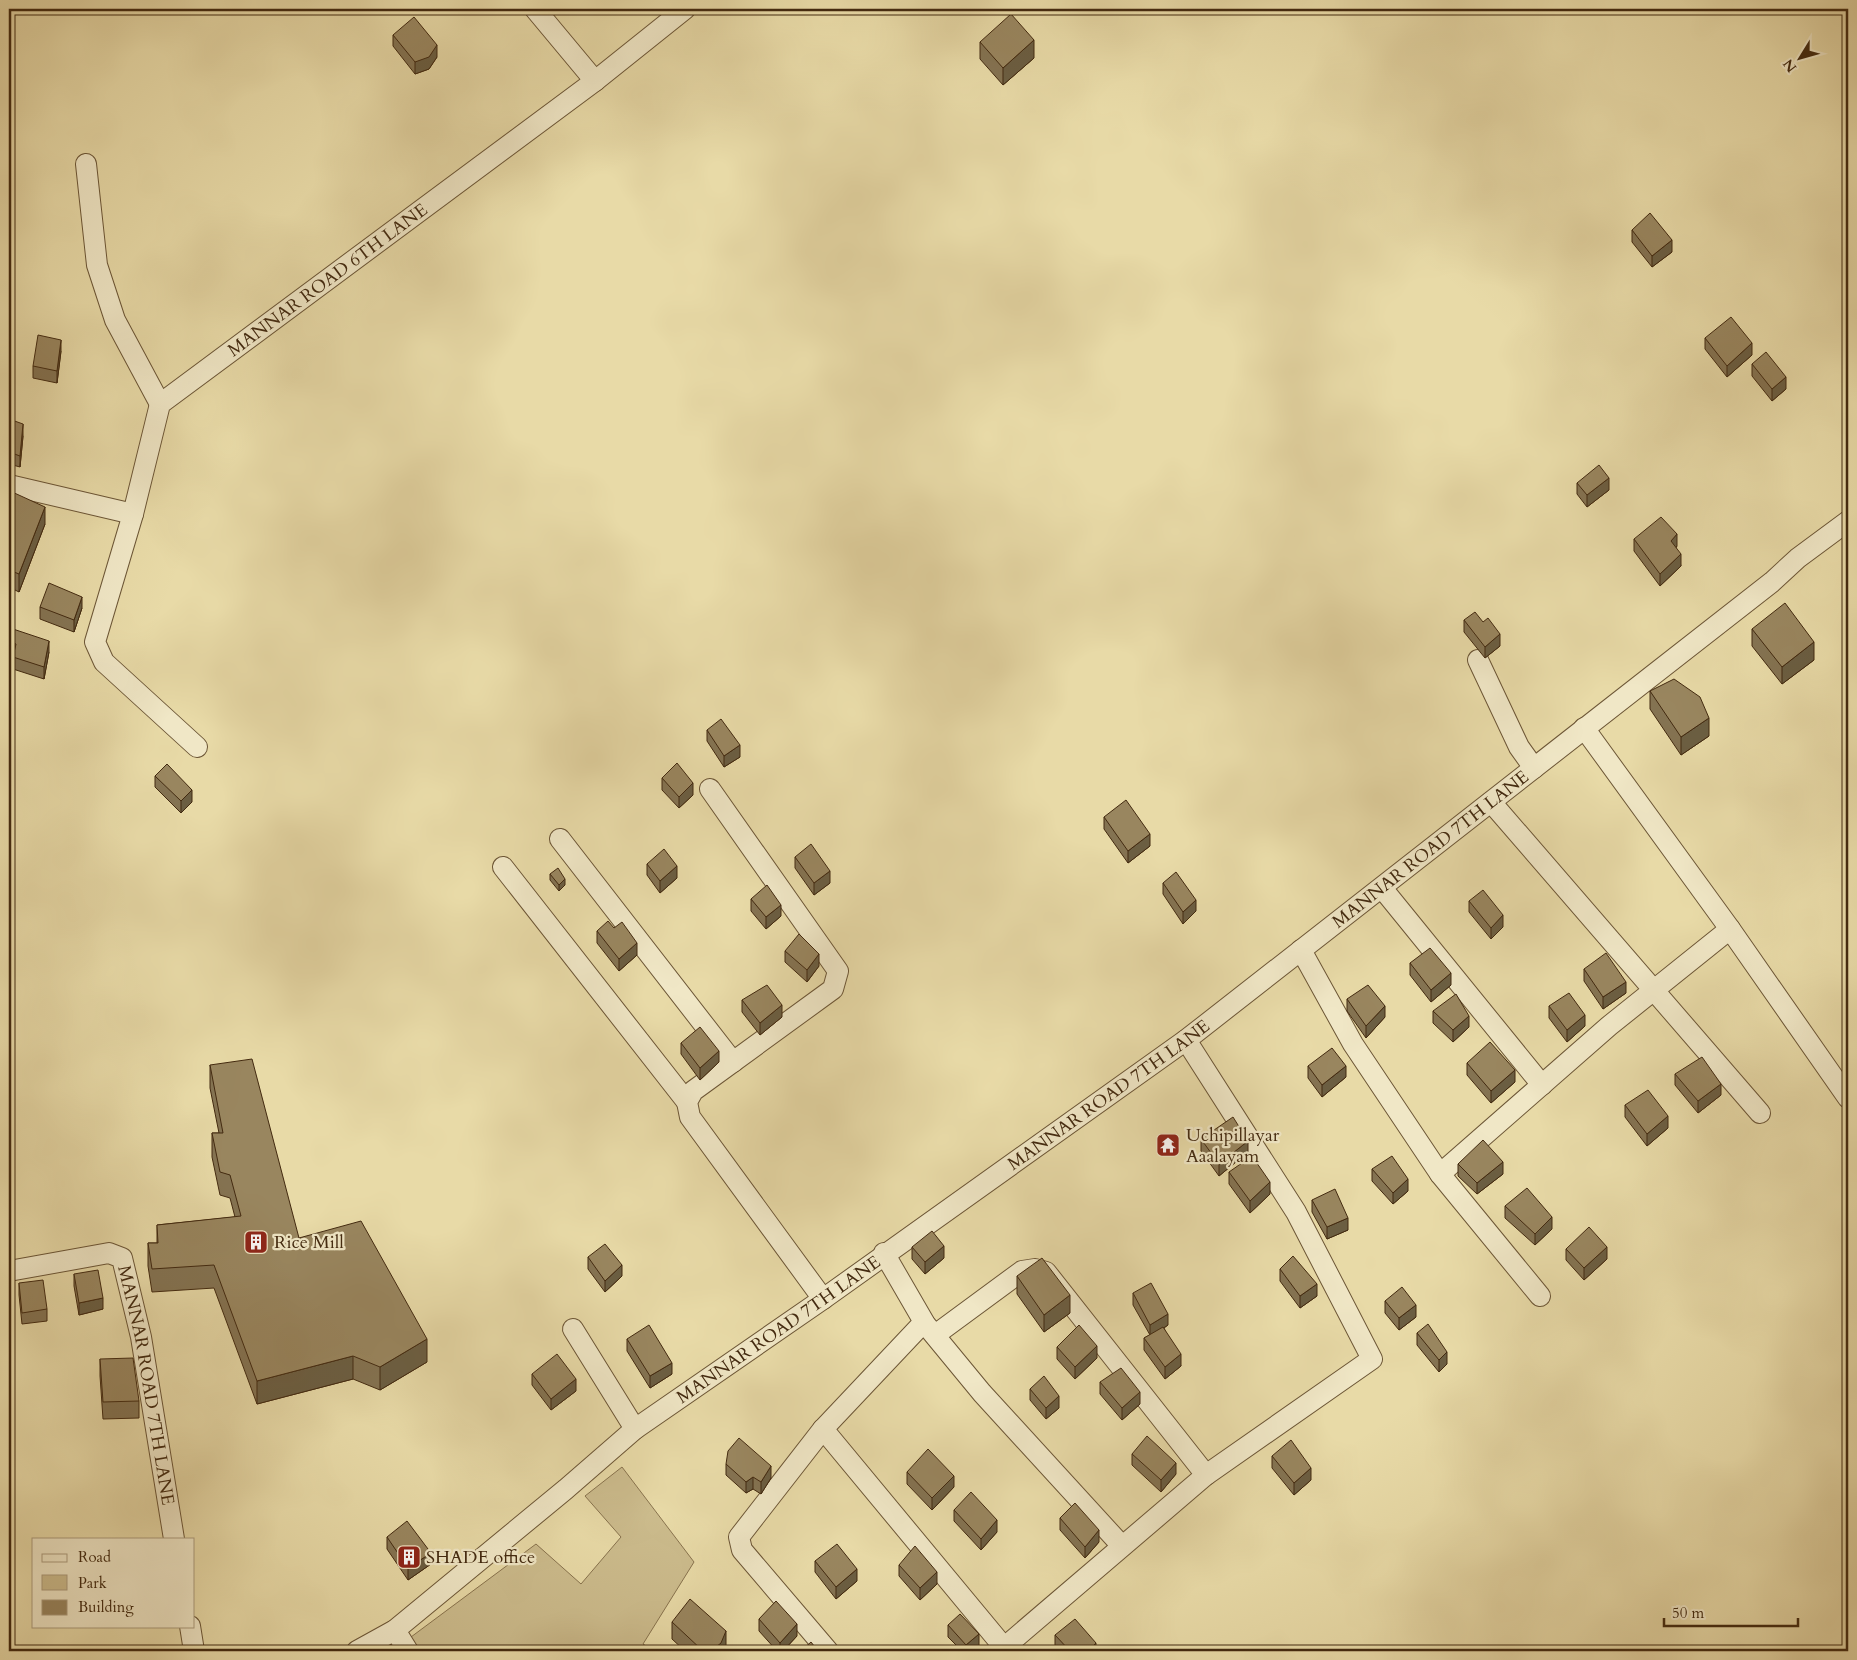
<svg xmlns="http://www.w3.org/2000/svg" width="1857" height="1660" viewBox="0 0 1857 1660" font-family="Cardo,serif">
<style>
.green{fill:#ccbc8d;stroke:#88734e}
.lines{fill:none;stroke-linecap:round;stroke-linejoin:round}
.minor-casing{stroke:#6c5636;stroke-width:22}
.minor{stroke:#f0e7c6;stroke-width:20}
.wall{fill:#847352;stroke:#432a10}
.shaded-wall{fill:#6b5e42;stroke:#432a10}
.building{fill:#99865f;stroke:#432a10}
.labels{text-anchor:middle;stroke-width:4.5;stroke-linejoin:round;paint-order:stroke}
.street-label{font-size:18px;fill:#432a10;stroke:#f0e7c6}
.poi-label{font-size:18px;fill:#432a10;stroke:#f0e7c6;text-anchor:start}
</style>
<rect width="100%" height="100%" fill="#e8daa7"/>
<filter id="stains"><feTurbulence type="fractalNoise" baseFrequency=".004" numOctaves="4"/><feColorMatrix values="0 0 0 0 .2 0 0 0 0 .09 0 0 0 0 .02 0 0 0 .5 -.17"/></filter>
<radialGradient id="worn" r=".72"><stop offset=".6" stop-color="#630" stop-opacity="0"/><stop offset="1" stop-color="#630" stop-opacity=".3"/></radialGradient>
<path class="green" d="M622,1467l72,95 -51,82 11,7h-237l-6,-14 125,-93 45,40 40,-47 -36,-41z"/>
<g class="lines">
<g class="minor-casing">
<g id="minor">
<path d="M535,9l60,72"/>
<path d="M86,164l11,101 18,55 45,84"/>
<path id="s1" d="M9,485l124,29 27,-110 435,-323 90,-72"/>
<path d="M133,514l-38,128 9,20 93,85"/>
<path d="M1478,660l41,87 15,21"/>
<path d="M1584,728l146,201 118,169"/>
<path d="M710,789l128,182 -5,18 -140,102 -6,11 3,15 133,182"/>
<path d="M1491,802l269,311"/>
<path d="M560,839l173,223"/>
<path d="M503,867l184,235"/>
<path d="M1382,888l160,197"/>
<path d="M1301,950l52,94 87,130 100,122"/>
<path d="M1440,1174l169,-148 121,-97"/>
<path id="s2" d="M9,1271l100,-18 13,5 19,79 33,202"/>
<path d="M926,1325l56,68 140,153"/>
<path d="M573,1329l62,100"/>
<path d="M935,1335l87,-64 13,-2 11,3 160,203"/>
<path d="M823,1429l184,222"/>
<path d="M190,1626l4,25"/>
<path d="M395,1630l13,21"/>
<path id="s3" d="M357,1651l38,-21 171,-141 69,-60 188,-130 363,-259 586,-458 26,-24 50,-37"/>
<path d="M828,1651l-86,-101 -3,-13 84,-108 101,-107 -40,-69"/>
<path d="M1000,1651l206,-176 166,-116 -76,-147 -110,-172"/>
</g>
</g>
<use href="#minor" class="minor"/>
</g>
<path class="wall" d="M1838,9h10l-2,10z
M393,35l44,22 -8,12 -14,5 -22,-28z
M980,42l54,16 -31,27 -23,-26z
M1632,230l40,22 -20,15 -20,-25z
M1705,338l47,17 -25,22 -22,-28z
M61,351l-4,32 -24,-5v-12z
M1752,364l34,25 -14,12 -20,-25z
M9,419l14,17 -3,31 -11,-3z
M1577,483l32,7 -22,17 -10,-13z
M9,494l36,30 -26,68 -10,-5z
M1634,539l43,7 -1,2 5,18 -21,20 -26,-35z
M40,607l42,1 -8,24 -34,-13z
M1464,620l36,26 -15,12 -21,-26z
M1752,629l62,31 -32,24 -30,-38z
M9,631l40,21 -5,27 -31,-10 1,-14 -5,-2z
M1650,691l59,45 -28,19 -31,-46z
M707,730l33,27 -16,10 -17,-26z
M155,776l37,26 -11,11 -26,-26z
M662,778l31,17 -14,13 -17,-18z
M1104,817l46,29 -22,17 -24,-34z
M795,857l35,26 -16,12 -19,-27z
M647,864l30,14 -17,15 -13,-18z
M550,874l15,11 -6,6 -9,-11z
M1163,883l33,28 -13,13 -20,-30z
M751,899l30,17 -15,13 -15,-18z
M1469,901l34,26 -12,12 -22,-27z
M597,931l40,24 -18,16 -22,-28z
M785,951l34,15 -12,16 -22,-20z
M1410,963l41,22 -20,17 -21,-27z
M1584,969l42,24 -23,16 -19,-28z
M1347,999l38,18 -19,21 -19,-27z
M742,1000l40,17 -22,18 -18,-23z
M1549,1006l36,20 -18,16 -18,-24z
M1433,1011l36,16 -16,15 -20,-19z
M1848,1017v16l-2,-3v-12z
M681,1043l38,19 -19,18 -19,-26z
M1467,1063l48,19 -24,21 -24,-28z
M210,1065l89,173 128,124 -47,28 -27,-11 -96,25 -43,-116 -62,4 -4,-26v-23h9v-18l78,-8 -5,-19 -10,-3 -8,-38v-24h7l-9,-45z
M1308,1066l38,11 -24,20 -14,-19z
M1675,1074l46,21 -23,18 -23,-28z
M1625,1105l43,23 -21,18 -22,-29z
M1201,1139l47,13 -29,24 -18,-25z
M1458,1164l45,10 -26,20 -19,-18z
M1372,1169l36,22 -15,13 -21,-23z
M1229,1172l41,22 -20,19 -21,-29z
M1312,1200l36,30 -21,9 -15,-27z
M1505,1206l47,23 -17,16 -30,-27z
M912,1247l32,11 -19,16 -13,-15z
M1566,1249l41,10 -23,21 -18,-20z
M588,1257l34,19 -17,16 -17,-23z
M1280,1269l37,27 -17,12 -20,-27z
M74,1274l29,35 -24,6 -5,-29z
M1017,1276l53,37 -26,19 -27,-38z
M19,1283l28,26v12l-25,3 -3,-29z
M1133,1293l35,32 -4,3 17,38 -16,13 -21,-29v-12l6,-3 -17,-30z
M1385,1301l31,16 -17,13 -14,-17z
M1417,1333l30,31 -8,8 -22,-27z
M627,1339l45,35 -22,14 -23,-37z
M1057,1347l40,11 -22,21 -18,-20z
M100,1359l39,42v17l-36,1 -3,-43z
M532,1374l44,17 -25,19 -19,-25z
M1100,1382l40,22 -18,16 -22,-26z
M1030,1389l29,19 -13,11 -16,-19z
M1132,1454l44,20 -15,18 -29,-27z
M1272,1456l39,24 -17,15 -22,-27z
M726,1464l45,14 -10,16 -8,-5 -7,4 -20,-18z
M907,1472l47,15 -22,23 -25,-26z
M954,1510l43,22 -16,18 -27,-29z
M1060,1518l39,24 -14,16 -25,-28z
M387,1537l44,27 -23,16 -21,-31z
M815,1561l42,20 -21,18 -21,-27z
M899,1565l38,19 -17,16 -21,-24z
M759,1619l38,17 -14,15h-6l-18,-20z
M672,1622l54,27 -1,2h-40l-13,-12z
M948,1625l31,20 -7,6h-10l-14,-14z
M1055,1635l41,16h-37l-4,-4z"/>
<path class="shaded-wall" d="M1846,9h2v8l-2,2z
M1034,40v18l-31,27v-17z
M437,45v12l-8,12 -14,5v-12z
M1672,240v12l-20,15v-11z
M61,340v11l-4,32v-12z
M1752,343v12l-25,22v-11z
M1786,377v12l-14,12v-12z
M23,424v12l-3,31v-11z
M1609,478v12l-22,17v-12z
M45,507v17l-26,68v-18z
M1677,534v12l-6,7v-12z
M1681,554v12l-21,20v-12z
M82,597v11l-8,24v-12z
M1500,634v12l-15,12v-11z
M49,641v11l-5,27v-12z
M1814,642v18l-32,24v-17z
M1709,718v18l-28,19v-18z
M740,745v12l-16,10v-11z
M693,783v12l-14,13v-11z
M192,790v12l-11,11v-12z
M1150,834v12l-22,17v-12z
M677,866v12l-17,15v-12z
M830,871v12l-16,12v-12z
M565,879v6l-6,6v-6z
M1196,900v11l-13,13v-12z
M781,905v11l-15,13v-12z
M1503,915v12l-12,12v-11z
M637,943v12l-18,16v-12z
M819,954v12l-12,16v-12z
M1451,973v12l-20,17v-12z
M1626,982v11l-23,16v-12z
M782,1005v12l-22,18v-12z
M1385,1006v11l-19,21v-12z
M1585,1015v11l-18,16v-12z
M1469,1016v11l-16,15v-12z
M719,1051v11l-19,18v-12z
M1346,1066v11l-24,20v-12z
M1515,1070v12l-24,21v-12z
M1721,1084v11l-23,18v-12z
M1668,1116v12l-21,18v-12z
M1248,1141v11l-29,24v-12z
M1503,1162v12l-26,20v-11z
M1408,1179v12l-15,13v-11z
M1270,1182v12l-20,19v-12z
M1552,1217v12l-17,16v-11z
M1348,1218v12l-21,9v-12z
M944,1246v12l-19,16v-12z
M1607,1247v12l-23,21v-12z
M622,1265v11l-17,16v-11z
M1317,1284v12l-17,12v-12z
M1070,1295v18l-26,19v-17z
M103,1298v11l-24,6v-12z
M1416,1305v12l-17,13v-12z
M1168,1314v11l-18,12v-12z
M427,1339v23l-47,28v-23z
M1097,1346v12l-22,21v-12z
M1447,1352v12l-8,8v-12z
M1181,1354v12l-16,13v-12z
M353,1356v23l-96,25v-23z
M672,1363v11l-22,14v-12z
M576,1379v12l-25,19v-11z
M1140,1392v12l-18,16v-12z
M1059,1396v12l-13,11v-11z
M1176,1463v11l-15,18v-12z
M771,1466v12l-10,16v-12z
M1311,1468v12l-17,15v-12z
M954,1476v11l-22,23v-12z
M753,1477v12l-7,4v-11z
M997,1520v12l-16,18v-11z
M1099,1530v12l-14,16v-11z
M431,1553v11l-23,16v-12z
M857,1569v12l-21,18v-12z
M937,1572v12l-17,16v-12z
M797,1624v12l-14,15h-3v-8z
M726,1631v18l-1,2h-14z
M979,1634v11l-7,6h-6v-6z
M1096,1643v8h-8z"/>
<path class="building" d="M1011,14l23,26 -31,28 -23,-26z
M414,17l23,28 -8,12 -14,5 -22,-27z
M1650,213l22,27 -20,16 -20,-26z
M1731,317l21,26 -25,23 -22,-28z
M38,335l23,5 -4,31 -24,-5z
M1766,352l20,25 -14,12 -20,-25z
M9,419l14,5 -3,32 -11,-4z
M1599,465l10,13 -22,17 -10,-12z
M10,491l35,16 -26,67 -10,-4v-76z
M1661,517l16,17 -6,7 10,13 -21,20 -26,-35z
M49,583l33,14 -8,23 -34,-13z
M1785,603l29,39 -32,25 -30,-38z
M1475,612l8,10 5,-4 12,16 -15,13 -21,-27z
M10,628l39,13 -5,26 -31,-10 3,-13 -7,-3v-10z
M1674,679l26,18 9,21 -28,19 -31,-46z
M721,719l19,26 -16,11 -17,-26z
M677,763l16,20 -14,14 -17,-19z
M167,764l25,26 -11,11 -26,-25z
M1126,800l24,34 -22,17 -24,-34z
M811,844l19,27 -16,12 -19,-26z
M664,849l13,17 -17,15 -13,-17z
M558,868l7,11 -6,6 -9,-11z
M1176,872l20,28 -13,12 -20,-29z
M767,885l14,20 -15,12 -15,-18z
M1483,890l20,25 -12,13 -22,-27z
M608,921l6,7 8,-6 15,21 -18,16 -22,-28z
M799,934l20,20 -12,16 -22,-19z
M1430,948l21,25 -20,17 -21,-27z
M1606,953l20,29 -23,15 -19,-28z
M767,985l15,20 -22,18 -18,-23z
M1368,985l17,21 -19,20 -19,-27z
M1569,993l16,22 -18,15 -18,-24z
M1456,994l13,22 -16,14 -20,-19z
M700,1027l19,24 -19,17 -19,-25z
M1490,1042l25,28 -24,21 -24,-28z
M1332,1048l14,18 -24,19 -14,-19z
M1702,1057l19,27 -23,17 -23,-27z
M252,1059l47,179 62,-17 66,118 -47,28 -27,-11 -96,25 -43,-116 -62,4 -4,-26h10l-1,-18 84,-9 -11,-41 -10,-3 -8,-39h11l-13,-68z
M1648,1090l20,26 -21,18 -22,-29z
M1233,1117l15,24 -29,23 -18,-25z
M1483,1140l20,22 -26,21 -19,-19z
M1252,1156l18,26 -20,19 -21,-29z
M1392,1156l16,23 -15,14 -21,-24z
M1527,1188l25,29 -17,17 -30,-28z
M1335,1189l13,29 -21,9 -15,-27z
M1589,1227l18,20 -23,21 -18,-19z
M932,1231l12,15 -19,16 -13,-15z
M605,1244l17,21 -17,16 -17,-24z
M1293,1256l24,28 -17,12 -20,-27z
M1042,1258l28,37 -26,20 -27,-39z
M98,1270l5,28 -24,5 -5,-29z
M43,1280l4,29 -25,4 -3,-30z
M1151,1283l17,31 -18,11 -17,-32z
M1402,1287l14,18 -17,13 -14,-17z
M1428,1324l19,28 -8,8 -22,-27z
M649,1325l23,38 -22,13 -23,-37z
M1079,1325l18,21 -22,21 -18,-20z
M1163,1327l18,27 -16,13 -21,-29z
M557,1354l19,25 -25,20 -19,-25z
M133,1358l6,43 -36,1 -3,-43z
M1121,1368l19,24 -18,16 -22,-26z
M1044,1376l15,20 -13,12 -16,-19z
M1147,1436l29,27 -15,17 -29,-26z
M739,1438l32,28 -10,16 -8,-5 -7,5 -20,-18 2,-13z
M1291,1440l20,28 -17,15 -22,-27z
M928,1449l26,27 -22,22 -25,-26z
M971,1492l26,28 -16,19 -27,-29z
M1075,1503l24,27 -14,17 -25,-29z
M407,1521l24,32 -23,15 -21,-31z
M837,1544l20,25 -21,18 -21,-26z
M915,1546l22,26 -17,16 -21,-23z
M690,1599l36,32 -5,12 -10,8h-8l-31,-29z
M776,1601l21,23 -17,19 -21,-24z
M960,1614l19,20 -13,11 -18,-20z
M1075,1619l21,24 -8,8h-18l-15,-16z
M811,1642l7,9h-17z"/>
<defs>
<g id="temple-square" transform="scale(1.25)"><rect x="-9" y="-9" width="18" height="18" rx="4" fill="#8f2418" stroke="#f0e7c6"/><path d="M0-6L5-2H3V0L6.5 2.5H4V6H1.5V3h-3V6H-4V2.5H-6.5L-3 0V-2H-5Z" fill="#fff"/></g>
<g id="building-square" transform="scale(1.25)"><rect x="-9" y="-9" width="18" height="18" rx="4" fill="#8f2418" stroke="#f0e7c6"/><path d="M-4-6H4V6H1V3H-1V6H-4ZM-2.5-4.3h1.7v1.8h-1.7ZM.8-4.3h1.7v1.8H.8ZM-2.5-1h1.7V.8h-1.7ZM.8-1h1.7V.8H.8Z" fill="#fff"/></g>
</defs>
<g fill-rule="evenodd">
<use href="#temple-square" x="1168" y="1145"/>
<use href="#building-square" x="256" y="1242"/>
<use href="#building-square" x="409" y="1557"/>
</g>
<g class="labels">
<g class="street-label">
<text dy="6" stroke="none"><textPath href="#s1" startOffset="449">MANNAR ROAD 6TH LANE</textPath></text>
<text dy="6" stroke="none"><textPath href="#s3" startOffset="1341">MANNAR ROAD 7TH LANE</textPath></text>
<text dy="6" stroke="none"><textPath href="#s3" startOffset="936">MANNAR ROAD 7TH LANE</textPath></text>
<text dy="6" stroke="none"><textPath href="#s3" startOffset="531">MANNAR ROAD 7TH LANE</textPath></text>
<text dy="6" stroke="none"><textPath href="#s2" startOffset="245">MANNAR ROAD 7TH LANE</textPath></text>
</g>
<g class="poi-label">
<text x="1186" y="1141">Uchipillayar<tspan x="1186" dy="21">Aaalayam</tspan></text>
<text x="274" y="1248">Rice Mill</text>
<text x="426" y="1563">SHADE office</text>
</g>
</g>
<rect width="1857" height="1660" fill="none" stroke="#e8daa7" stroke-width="30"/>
<rect x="10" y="10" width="1837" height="1640" fill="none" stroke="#432a10" stroke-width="2.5"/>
<rect x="15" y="15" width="1827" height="1630" fill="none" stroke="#432a10"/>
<rect x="32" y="1538" width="162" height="90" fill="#f0e7c6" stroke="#ab9b7d"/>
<rect x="42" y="1554" width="25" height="8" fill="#f0e7c6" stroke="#ab9b7d"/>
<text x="78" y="1562" font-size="15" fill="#432a10">Road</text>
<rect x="42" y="1575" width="25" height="15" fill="#ccbc8d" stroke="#ab9b7d"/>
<text x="78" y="1588" font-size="15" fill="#432a10">Park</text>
<rect x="42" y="1600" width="25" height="15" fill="#99865f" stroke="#ab9b7d"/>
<text x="78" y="1612" font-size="15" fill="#432a10">Building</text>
<g transform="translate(1800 58) rotate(233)" stroke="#f0e7c6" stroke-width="4" paint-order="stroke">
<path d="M0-4L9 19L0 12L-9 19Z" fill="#432a10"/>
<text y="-8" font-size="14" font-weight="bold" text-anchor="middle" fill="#432a10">N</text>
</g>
<path d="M1664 1618v8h134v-8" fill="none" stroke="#432a10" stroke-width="2.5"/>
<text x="1672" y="1618" font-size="15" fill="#432a10" stroke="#f0e7c6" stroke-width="4" paint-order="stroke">50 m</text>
<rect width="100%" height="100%" filter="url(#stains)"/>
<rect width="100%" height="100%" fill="url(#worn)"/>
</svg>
